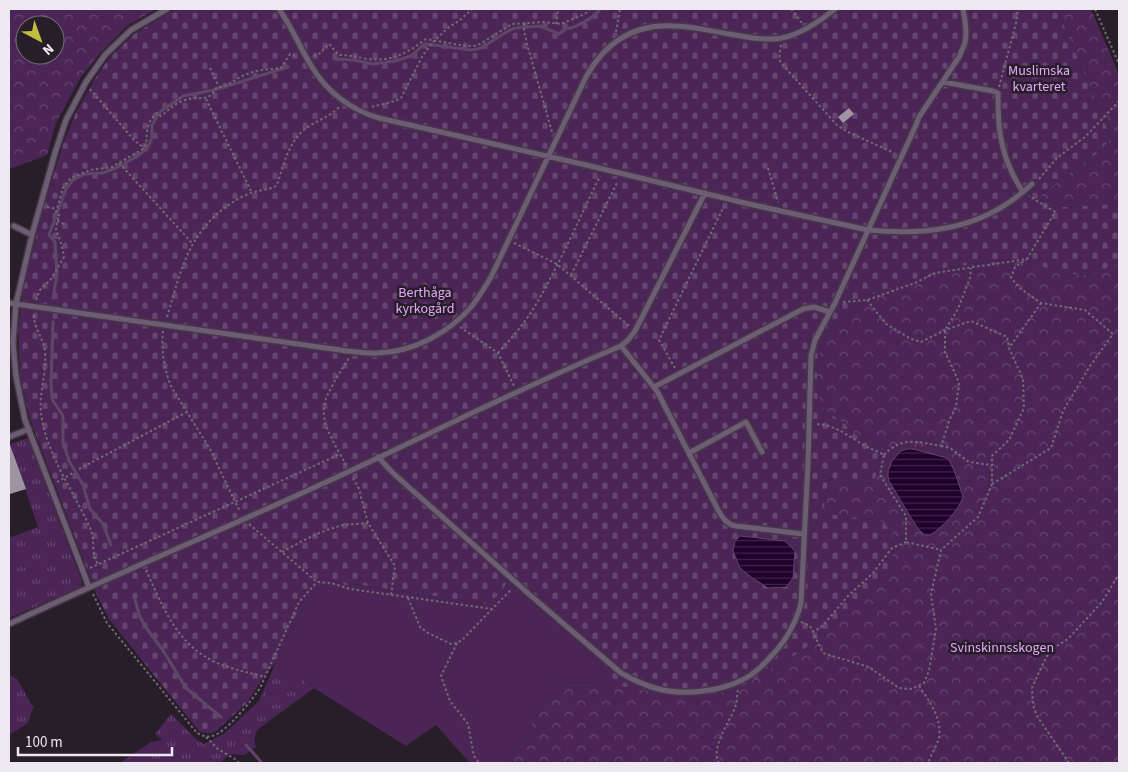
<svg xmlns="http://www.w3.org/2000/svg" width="1128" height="772" viewBox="0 0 1128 772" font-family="'Source Sans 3',sans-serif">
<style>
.grass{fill:url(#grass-tufts)}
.forest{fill:url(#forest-crowns);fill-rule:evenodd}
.cemetery{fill:url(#cemetery-stones)}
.park{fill:#4c2557}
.water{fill:url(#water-rules);stroke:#5e4666}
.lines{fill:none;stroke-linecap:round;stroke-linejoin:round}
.stream{stroke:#5e4666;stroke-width:3}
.building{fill:#9f94a2}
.service-casing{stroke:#433a46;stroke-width:8}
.path{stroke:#716974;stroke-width:2;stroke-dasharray:2.5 2.5;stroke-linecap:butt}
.service{stroke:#6e5c74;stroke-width:5}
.labels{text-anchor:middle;stroke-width:5;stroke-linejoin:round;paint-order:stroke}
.park-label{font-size:14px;fill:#e6a9f9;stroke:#271e2a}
</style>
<defs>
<pattern id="grass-tufts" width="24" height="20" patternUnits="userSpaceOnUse" patternTransform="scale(1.25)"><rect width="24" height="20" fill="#4c2557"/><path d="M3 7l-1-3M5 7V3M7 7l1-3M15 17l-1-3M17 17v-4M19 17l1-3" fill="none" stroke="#66456f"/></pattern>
<pattern id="forest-crowns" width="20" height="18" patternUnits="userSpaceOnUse" patternTransform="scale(1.25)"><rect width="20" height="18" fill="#4c2557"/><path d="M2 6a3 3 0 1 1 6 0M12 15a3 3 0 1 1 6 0" fill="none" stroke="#66456f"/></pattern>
<pattern id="cemetery-stones" width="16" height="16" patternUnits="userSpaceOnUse" patternTransform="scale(1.25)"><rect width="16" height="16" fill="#4c2557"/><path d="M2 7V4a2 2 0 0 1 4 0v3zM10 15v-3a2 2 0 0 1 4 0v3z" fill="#66456f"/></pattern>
<pattern id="water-rules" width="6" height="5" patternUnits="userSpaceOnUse" patternTransform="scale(1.25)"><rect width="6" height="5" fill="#21002b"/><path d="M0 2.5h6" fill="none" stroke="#42254a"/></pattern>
</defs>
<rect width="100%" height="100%" fill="#271e2a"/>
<path class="grass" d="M28,438l54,144 -1,5 -72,31v-80l29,-11 -28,-83z
M276,662l38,26 -57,42 -3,9 2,8 -12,8 -14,-1 -10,9h-100l31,-21 11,-2 -7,-6 16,-20 25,25 8,5 21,-11 34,-32z
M9,675l8,4 16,28 -5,16 -19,12z"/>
<path class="forest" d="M9,9h147l-29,17 -26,26 -20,25 -25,46 -9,32 -38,14zM25,25h30v30h-30z
M1057,9h34l28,66v129l-58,3 -21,-12 59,-43 12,-14z
M1031,260l27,14 32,1 29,-12v500h-613l18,-26 32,-55 50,1 7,-11 -37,-32 313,-70 3,-10 1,-27 -12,-12 -52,-7 -5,-7 4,-26 8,-3 37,6 10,-36 -12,-5 -20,-11 -5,-7 -26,-19 -1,-3 -2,-30 3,-20 5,-15 6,-11 7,-9 27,-21 83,-30 41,-5z"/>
<path class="cemetery" d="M175,9h882l54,129 -12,14 -59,43 21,12 58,-3v59l-29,12 -32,-1 -27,-14 -42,2 -41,5 -83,30 -27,21 -7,9 -6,11 -5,15 -3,20 3,33 26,19 5,7 20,11 12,5 -9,34 -1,2 -37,-6 -5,1 -3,2 -4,26 5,7 52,7 9,8 3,4 -1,27 -3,10 -69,68 -20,14 -52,31 -17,7 -20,4 -37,2 -68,-13 7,-11 -105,-92 -6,13 -16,11 -132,-20 -4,3 -19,-7 -30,24 -25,58 -15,19 -14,22 -32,29c-6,2 -11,2 -17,-2l-89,-111 -13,-26 -66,-174 -10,-42 -2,-47 5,-41 20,-80 20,-65 13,-32 18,-32 15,-22 25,-24z"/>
<path class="park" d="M331,580l19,7 3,-3 133,20 16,-11 5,-13 106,92 -7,11 -50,-1 -32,55 -18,26h-36l-34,-38 -30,21 -92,-58 -38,-26 25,-58 16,-18z"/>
<path class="water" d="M907,449h6l34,9c6,6 13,29 16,39 -4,13 -21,31 -33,38h-5l-7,-6 -29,-48 -1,-4v-6l4,-10 9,-10z
M740,536l45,5 10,10 -2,27 -7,9 -18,1 -17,-11 -11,-9 -7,-17 2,-10z"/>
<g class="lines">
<path class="stream" d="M334,59l19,1 20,4 22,-3 16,-5 11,-10 5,-2 44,6 10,-2 27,-17 7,-3 25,-2 19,8 8,-6h5c9,-5 23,-10 28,-19
M53,298l4,-23 -2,-33 -6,-7 17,-46 7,-9 12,-6 17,-1 14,-5 20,-11 11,-8 5,-11v-13l8,-13 23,-16 31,-6 74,-23
M53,322l-2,62 1,15 11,17v26l6,19 14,24 7,24 13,15 8,21
M135,600l5,17 7,12 15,20 24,39 35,29
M246,745l16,18"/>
</g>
<path class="building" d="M849,108l5,6 -11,9 -5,-6z
M9,442l17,47 -16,5 -1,-3z"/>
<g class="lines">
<g class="service-casing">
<path id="service" d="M279,9c13,18 21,39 33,58 15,25 39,43 67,51l203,46 167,40 119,26c39,4 83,2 119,-15 17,-8 32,-19 45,-31
M943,82l50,9 5,2c0,13 0,27 2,40 3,21 11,41 23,59
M14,226l18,9
M9,303l338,48c10,1 21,3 31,2 35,-1 71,-20 94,-47 7,-9 13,-19 19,-29l95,-200c19,-34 47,-53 87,-51 18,0 38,5 56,8 17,3 36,7 53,4 20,-4 38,-17 53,-29
M621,346l36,45 61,119c5,8 8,14 18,16l67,8
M654,387l149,-78 11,-2 16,5
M9,437l20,-8
M689,453l57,-31 16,30
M378,457l15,16 137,122 91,78c11,6 22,12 34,15 25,8 64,4 87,-8 13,-6 23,-17 32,-27 12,-13 23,-32 27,-50l7,-140 3,-107 4,-16 20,-37 81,-178 3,-8 40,-60 6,-14 1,-10 -1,-12 -2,-12
M89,587l-64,-167 -9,-44 -3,-33 3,-39 16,-69 23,-82 11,-33 20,-38 19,-27 26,-25 36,-21
M9,624c113,-53 228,-100 341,-153 90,-42 179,-87 271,-125l7,-6 7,-9 70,-138"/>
</g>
<path class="path" d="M791,9l11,14
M1095,9l24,55
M524,23v7l3,14 25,88
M556,24l2,-13
M616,32l4,-23
M781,45c-1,6 -3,13 0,18l56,62 9,6 48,22
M314,56l4,-1 11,-11 10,11c10,0 18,2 28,4 25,3 40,-6 59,-20l40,7h8l6,-2 32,-20 32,-2 17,2 24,-10 5,-5
M210,68l9,19
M999,87l17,-64 2,-14
M90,89l44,51 10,8
M206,99l46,94
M372,107c9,-3 21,-4 29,-9l22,-43 10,-13 16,-15 10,-6 13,-12
M119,163l73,80
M768,168l10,34
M1039,179l18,-21 29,-22 33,-35
M47,207l10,2
M57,221l9,4
M514,243l43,21 72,62
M571,275l47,-94
M36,300l4,-10 11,-11 13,-22 -2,-11 -6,-17 1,-8 3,-5 -4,-4 7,-24 8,-10 19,-8 22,-3 31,-18c5,-6 3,-10 4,-17 1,-8 4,-14 10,-19l4,3c8,-6 14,-13 24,-16 14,-5 23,4 31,-12l11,-3 15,-9 13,-5 26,-3 9,-14 7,3
M867,300l19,24 25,15 10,3 24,-12 26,-9 36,16 2,11
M843,302l24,-2 48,-17 20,-10 92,-14 28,-47 -26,-16
M34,315c0,14 9,22 11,36 2,21 -6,40 -4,61 4,41 33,79 49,116 6,12 0,25 8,36
M167,317c15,-50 22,-89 71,-118 5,-3 12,-6 17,-7 8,-3 16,-2 22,-7 7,-22 12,-47 34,-60 10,-6 21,-10 29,-19
M460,327l38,26 16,33
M163,331c-2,18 1,40 9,57l38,61 30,63
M498,353c12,-13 24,-27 34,-42 26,-43 46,-90 68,-135
M675,368l-16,-28 65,-134
M817,424c20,1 35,15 52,24 5,2 10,4 15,7l-4,20 26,41v26l35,8
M941,446l9,2 19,14 22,3
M884,455c17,-19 35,-13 57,-9l9,-27 6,-12 3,-25 -14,-30v-22l13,-21 12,-31 1,-10
M346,465c-8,-16 -25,-40 -22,-58 1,-13 17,-36 25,-49
M79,469l108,-57
M353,478l6,11 9,34 27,43 -4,29
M57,482l16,-9
M992,484l59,-36 12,-37 27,-45 23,-32 -28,-24 -44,-7 -20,-14 -10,-11 4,-11 12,-8
M249,524l68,58 14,1 19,6 142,20 20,-20
M282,552c20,-11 40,-22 62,-27 8,-1 16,-1 24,-2
M90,568l250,-114
M146,570c16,35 30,73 67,91 16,8 34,11 52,16
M93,594l14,29 90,110c5,2 10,5 15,3 14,-3 40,-36 48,-48l39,-86 18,-20
M408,598l12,29 8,6 23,11 6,-1 6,-4 29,-30
M801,622l9,4 13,27 46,14 30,21 12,1 13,-6 5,-12 7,-42 -5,-35 10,-44 37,-33 14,-33v-28l17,-16 15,-32 -1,-29 -14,-31 32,-45
M812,632l8,-4 4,-4 24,-28 24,-22 20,-26 14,-6
M457,643l-16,33 9,25 18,23 6,32 5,7
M919,686c10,15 23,31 20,51 -2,9 -8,18 -11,26
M206,737l12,12 17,10 4,4
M719,763c-9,-14 10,-41 16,-55 2,-6 2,-13 3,-19
M1069,763l-32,-47 -4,-11 -1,-17 7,-16 8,-16 10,-10 11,-7 34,-37 17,-28"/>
<use href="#service" class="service"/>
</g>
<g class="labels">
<g class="park-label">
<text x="1039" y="75">Muslimska<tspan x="1039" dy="16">kvarteret</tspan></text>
<text x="425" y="297">Berthåga<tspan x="425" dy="16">kyrkogård</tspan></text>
<text x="1002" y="652">Svinskinnsskogen</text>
</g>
</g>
<rect width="1128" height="772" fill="none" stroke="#eee8f0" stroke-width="20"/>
<g transform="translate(40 40) rotate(139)"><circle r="24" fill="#271e2a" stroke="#776f79"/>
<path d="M0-4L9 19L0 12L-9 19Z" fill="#c0be40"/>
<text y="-8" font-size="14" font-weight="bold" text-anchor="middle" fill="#eee8f0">N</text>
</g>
<path d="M18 747v8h154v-8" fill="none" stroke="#eee8f0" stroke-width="2.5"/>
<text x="25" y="747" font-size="15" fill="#eee8f0" stroke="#271e2a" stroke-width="4" paint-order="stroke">100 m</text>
</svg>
